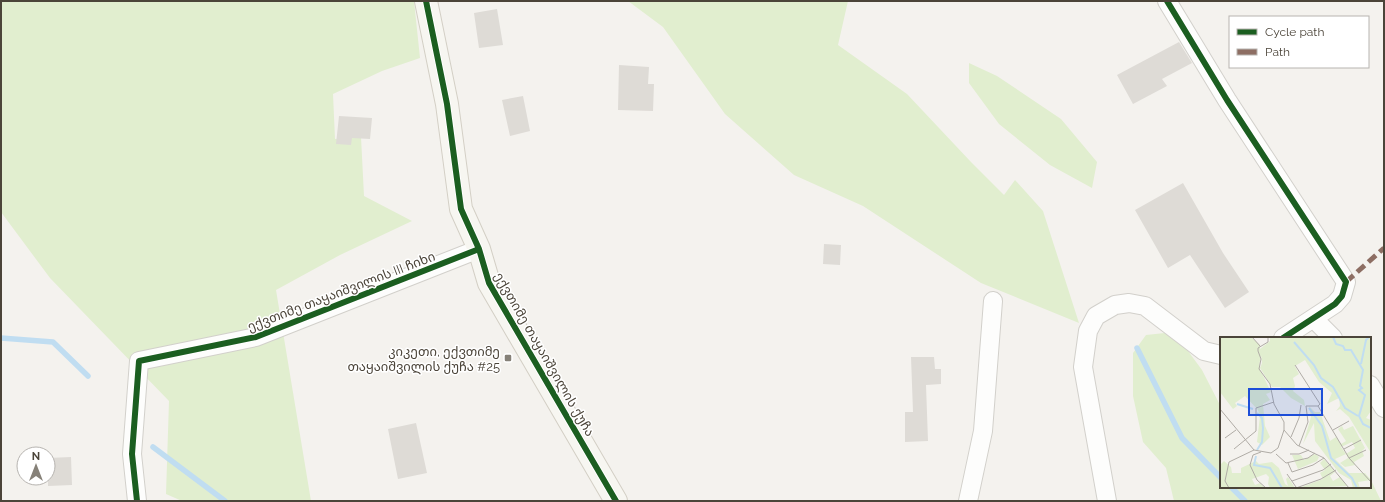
<svg xmlns="http://www.w3.org/2000/svg" width="1385" height="502" viewBox="0 0 1385 502" font-family="Raleway,'Noto Sans Georgian',sans-serif">
<style>
.green{fill:#e1eecf}
.lines{fill:none;stroke-linecap:round;stroke-linejoin:round}
.stream{stroke:#c0ddf1;stroke-width:5.5}
.building{fill:#dedbd6}
.street-casing{stroke:#d2d0cb;stroke-width:20}
.secondary-casing{stroke:#d3cfc5;stroke-width:24}
.street{stroke:#fdfdfc;stroke-width:18}
.secondary{stroke:#f7f6f1;stroke-width:22}
.quiet{stroke:#8d6e63;stroke-width:5;stroke-dasharray:10 5;stroke-linecap:butt}
.cycleway-casing{stroke:#fff;stroke-width:8}
.cycleway{stroke:#1b5e20;stroke-width:6}
.poi-dot{fill:#868178;stroke:#fff;stroke-width:1.5}
.labels{text-anchor:middle;stroke-width:3;stroke-linejoin:round;paint-order:stroke}
.street-label{font-size:13px;fill:#4b4439;stroke:#fff}
.poi-label{font-size:13px;fill:#4b4439;stroke:#fff;text-anchor:end}
.inset-river{fill:none;stroke:#c0ddf1;stroke-width:2}
.inset-road{fill:none;stroke:#b0aca6;stroke-width:1}
.view{fill:#1d4ed8;fill-opacity:0.15;stroke:#1d4ed8;stroke-width:2}
.inset-edge{fill:none;stroke:#4b4439;stroke-width:2}
</style>
<rect width="100%" height="100%" fill="#f4f2ee"/>
<path class="green" d="M1,1h413l6,57 -38,13 -49,23 2,45 26,-2 3,59 48,25 -72,34 -64,35 35,211h-129l-16,-7 3,-93 -119,-123 -49,-66z
M628,1h220l-10,44 69,49 64,68 33,33 11,-15 28,31 36,112 -98,-40 -118,-77 -69,-31 -69,-61 -62,-87z
M969,63l28,13 64,43 36,43 -5,26 -42,-23 -51,-41 -30,-41z
M1174,332l28,38 19,37v80h149v-9l11,23h-207l-8,-33 -23,-26 -10,-46v-43l13,-18z"/>
<g class="lines">
<path class="stream" d="M1,338l52,4 35,34
M1137,348l45,90 39,40
M153,447l72,54
M1231,487l14,14"/>
</g>
<path class="building" d="M497,9l6,36 -24,3 -5,-35z
M1179,42l13,21 -30,16 5,7 -34,18 -16,-29z
M619,65l30,2 -1,17h6l-1,27 -35,-1z
M523,96l7,35 -20,5 -8,-36z
M339,116l33,2 -2,21 -18,-1 -1,7 -15,-1z
M1183,183l40,70 26,39 -24,16 -35,-53 -22,13 -33,-58z
M824,244l17,1 -1,20 -17,-1z
M911,357h23l1,12h6v15l-15,1 2,56 -23,1v-30h8z
M416,423l11,50 -29,6 -10,-50z
M71,457l1,28 -24,1v-28z"/>
<g class="lines">
<g class="street-casing">
<path id="street" d="M1167,1l60,99 119,182 -4,14 -7,8 -52,34
M1314,319l19,19
M1370,385l14,23
M137,501l-5,-47 7,-93 117,-24 223,-88
M968,501l15,-70 10,-130
M1107,501l-24,-134 5,-36 8,-15 19,-11 14,-2 16,3 59,45 17,4"/>
</g>
<g class="secondary-casing">
<path id="secondary" d="M426,1l21,103 14,105 18,40 10,34 127,218"/>
</g>
<use href="#street" class="street"/>
<use href="#secondary" class="secondary"/>
<path class="quiet" d="M1346,282l38,-34"/>
<g class="cycleway-casing">
<path id="cycleway" d="M426,1l21,103 14,105 18,40 10,34 127,218
M1167,1l60,99 119,182 -4,14 -7,8 -52,34
M137,501l-5,-47 7,-93 117,-24 223,-88"/>
</g>
<use href="#cycleway" class="cycleway"/>
</g>
<rect class="poi-dot" x="504" y="354" width="8" height="8" rx="2"/>
<g class="labels">
<g class="street-label">
<text transform="translate(341 291) rotate(-21)" y="5">ექვთიმე თაყაიშვილის III ჩიხი</text>
<text transform="translate(545 354) rotate(60)" y="5">ექვთიმე თაყაიშვილის ქუჩა</text>
</g>
<g class="poi-label">
<text x="500" y="356">კიკეთი, ექვთიმე<tspan x="500" dy="15">თაყაიშვილის ქუჩა #25</tspan></text>
</g>
</g>
<g transform="translate(1220 337)">
<rect width="151" height="151" fill="#f4f2ee"/>
<path d="M0,0h31l9,8v4l10,-8v-4h101v74l-5,7 5,2v33l-22,-36 -9,-8 -4,2 4,-5 -1,-8 -12,6 5,-11 -13,-11 -14,-22 -10,6 4,8 -6,4 2,8 -2,5 11,9 1,6 -14,-8 -11,-11h-8l-12,-19 2,-5 -1,-8 -2,12 12,25 -5,2 4,6 -7,4 2,22 5,11 -8,8 -5,-3 3,-26 -2,-6 -13,-14 -10,7 2,3 -4,3 -13,-17zM89,69l6,6h5l10,29 6,-4 5,7 5,-3 -8,-12 4,-3 2,4 9,-4 12,22 -3,3 2,5 -10,6 1,3 -10,2 -5,-4 8,-5 -2,-4 -11,5 14,14h16l6,7 -13,2 2,6h-7l-2,-8 -12,-7 -24,-32 -1,-18 -11,21 8,-27zM132,105l3,6 -9,6 -5,-7zM95,117l4,3 -2,4 -19,8 -6,-14h9l3,5zM104,122l11,13 -5,4 3,5 7,-4 7,9 -48,2 24,-9 -3,-6 5,-3 -5,-7zM4,124l7,6 1,6h9v-5l15,-7 3,3 13,-2 7,6 6,16 3,2 -2,-7 2,-2 7,11h-25l-2,-4 1,-7 -3,-3 -14,5 3,6 5,-2 5,5h-45v-23z" fill="#e1eecf" fill-rule="evenodd"/>
<path class="inset-river" d="M113,0l3,7 7,2 2,4h6l12,20 -3,16 2,2 -3,2 6,5 -6,21 4,8 8,4v9M74,5l20,23 7,13 12,9 12,21 13,8M141,27l5,-24 3,-3M17,67l16,5M89,71l13,18 9,32 21,20 5,10M37,76l5,5 1,10 -1,14 -5,8M36,119l-2,9 16,3 12,20"/>
<path class="inset-road" d="M32,0l8,9M75,28l25,39 -2,2M98,69l31,52 22,24M0,72l34,41 17,3 7,-5 6,-18v-8l-10,-18 -4,-20 -11,-15 2,-10 -3,-8v-3l10,-6v-5M64,93l13,15 27,13 25,30M113,93l16,-9M71,100l8,-19 2,-13M5,101l11,-8M79,109l9,-24 -2,-16h12M14,112l22,-18v-23l18,-6M124,112l17,-9M41,115l-8,3 -3,10 7,15 9,8M56,117l10,9 22,-5 7,-5M70,117h9l10,-4M129,121l17,-8M68,126l4,9 21,-7 11,-7M67,137l9,13M72,144l31,-11 8,-6M9,151l-4,-7 4,-19 25,-12M76,151l25,-9 15,-9"/>
<path class="view" d="M29,52h73v26h-73z"/>
<rect width="151" height="151" class="inset-edge"/>
</g>
<rect width="1385" height="502" fill="none" stroke="#4b4439" stroke-width="4"/>
<rect x="1229" y="16" width="140" height="52" fill="#ffffff" stroke="#b7b4b0"/>
<rect x="1237" y="29" width="20" height="6" fill="#1b5e20" stroke="#b7b4b0"/>
<text x="1265" y="36" font-size="12" fill="#4b4439">Cycle path</text>
<rect x="1237" y="49" width="20" height="6" fill="#8d6e63" stroke="#b7b4b0"/>
<text x="1265" y="56" font-size="12" fill="#4b4439">Path</text>
<g transform="translate(36 466)"><circle r="19" fill="#ffffff" stroke="#b7b4b0"/>
<path d="M0-3L7 15L0 10L-7 15Z" fill="#868178"/>
<text y="-6" font-size="11" font-weight="bold" text-anchor="middle" fill="#4b4439">N</text>
</g>
</svg>
